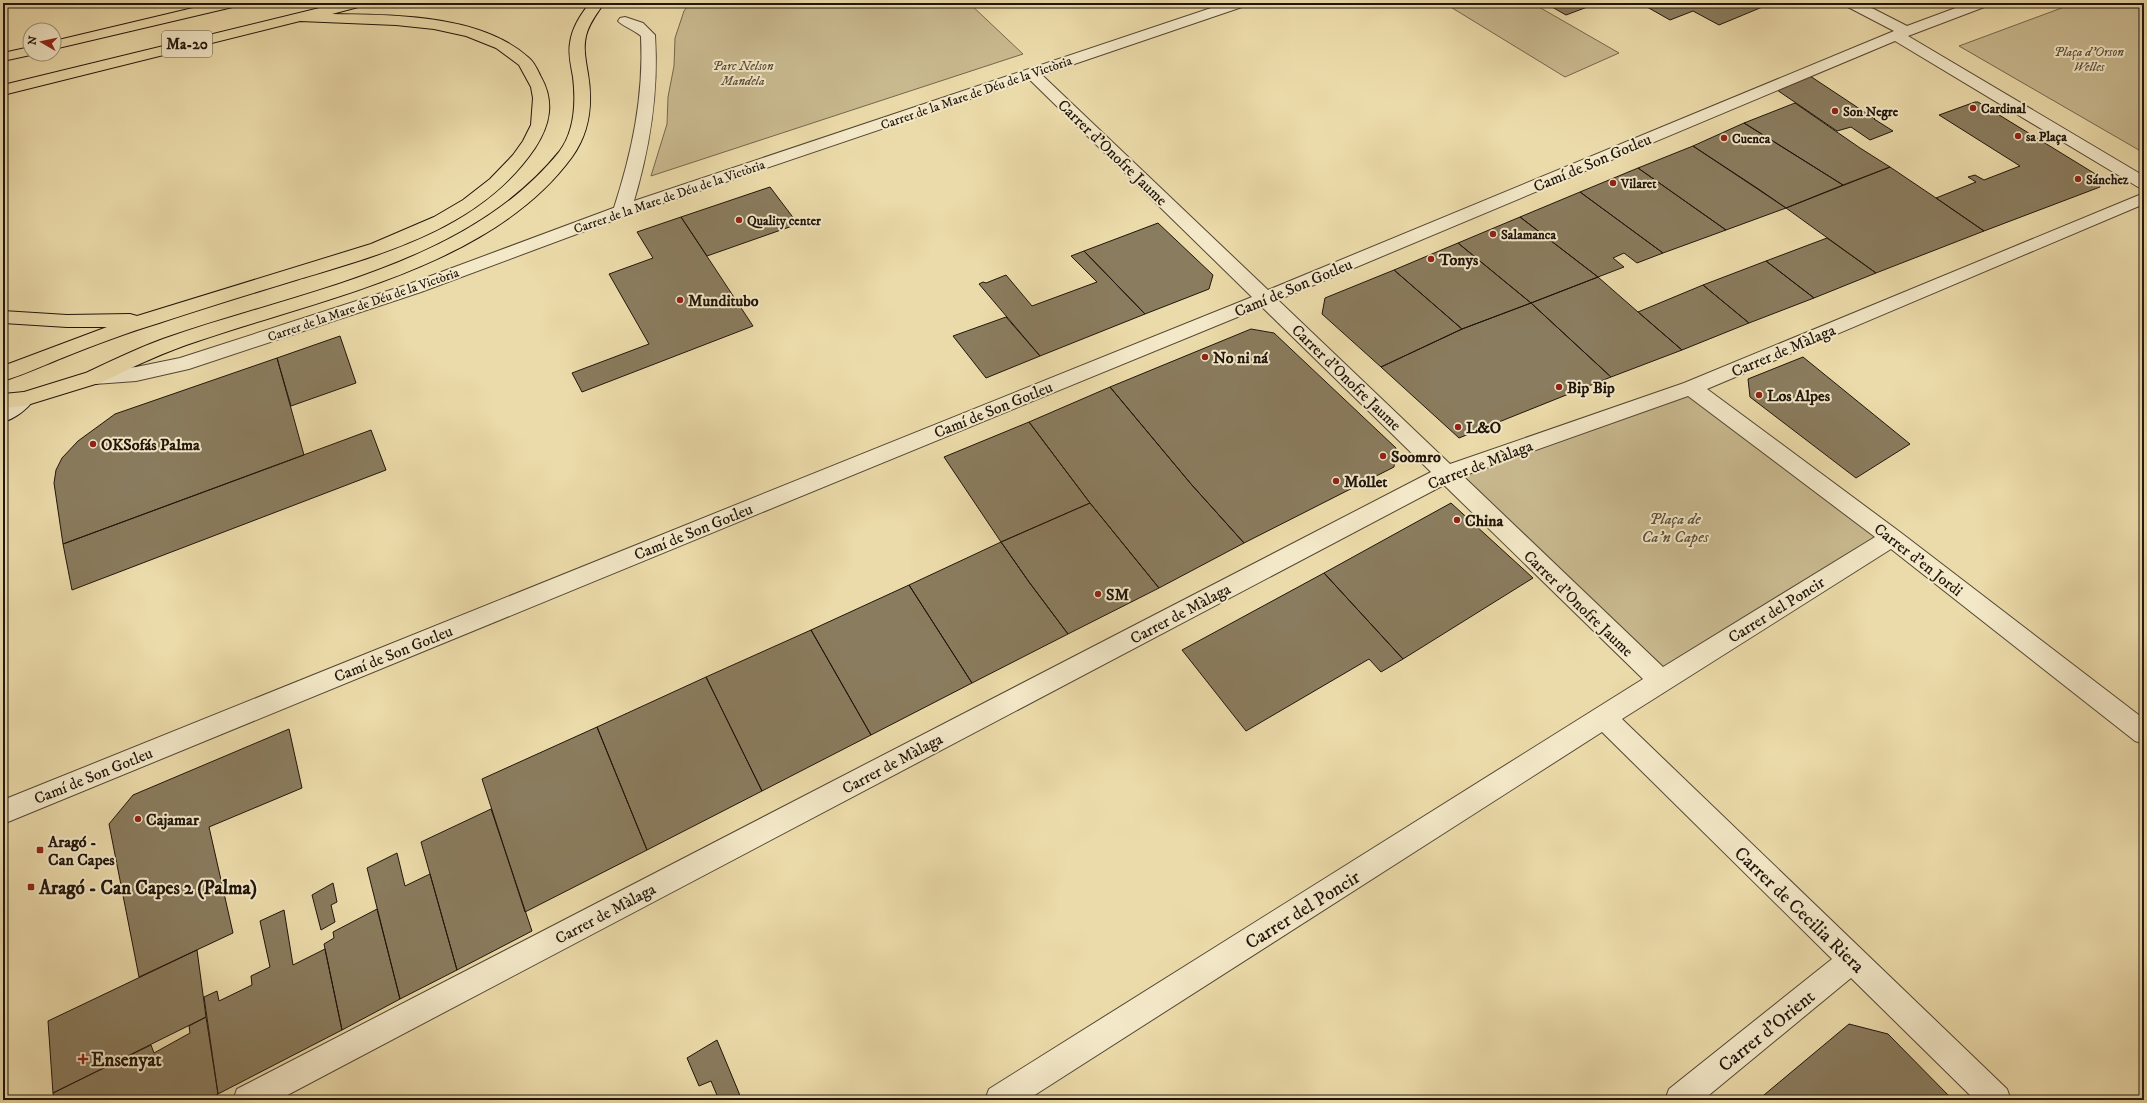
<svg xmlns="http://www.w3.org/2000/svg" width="2147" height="1103" viewBox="0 0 2147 1103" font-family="'IM FELL DW Pica',serif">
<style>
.green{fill:#c9b98f;stroke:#74674d}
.building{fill:#8a7c5e;stroke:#20150b}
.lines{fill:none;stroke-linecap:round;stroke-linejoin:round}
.lane-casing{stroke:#534633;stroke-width:2}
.street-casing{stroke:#534633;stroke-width:2}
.secondary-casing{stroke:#20150b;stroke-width:2}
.primary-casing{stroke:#20150b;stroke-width:2}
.highway-casing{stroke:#20150b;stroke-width:2}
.lane{fill:#f3e8c8;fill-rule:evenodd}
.street{fill:#f3e8c8;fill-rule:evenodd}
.secondary{fill:#f3e8c8;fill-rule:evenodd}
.primary{fill:#ecdbaa;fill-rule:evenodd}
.highway{fill:#ecdbaa;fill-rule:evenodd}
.poi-dot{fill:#8f2418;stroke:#f3e8c8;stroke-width:1.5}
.labels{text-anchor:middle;stroke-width:4;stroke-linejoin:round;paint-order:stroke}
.far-park-label{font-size:13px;font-style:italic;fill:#5b4e39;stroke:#f3e8c8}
.far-street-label{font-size:13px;fill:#20150b;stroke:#f3e8c8}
.far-poi-label{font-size:13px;font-weight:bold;fill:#20150b;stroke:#f3e8c8;text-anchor:start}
.shield{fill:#f3e8c8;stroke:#5f5444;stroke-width:1}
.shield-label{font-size:15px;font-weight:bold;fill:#20150b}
.street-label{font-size:16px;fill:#20150b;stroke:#f3e8c8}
.poi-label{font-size:16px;font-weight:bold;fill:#20150b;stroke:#f3e8c8;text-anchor:start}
.park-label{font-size:16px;font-style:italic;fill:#5b4e39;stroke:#f3e8c8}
.near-poi-label{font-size:19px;font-weight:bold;fill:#20150b;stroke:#f3e8c8;text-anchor:start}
.near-street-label{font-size:19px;fill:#20150b;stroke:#f3e8c8}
</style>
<rect width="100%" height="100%" fill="#ecdbaa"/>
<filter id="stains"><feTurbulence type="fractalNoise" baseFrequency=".005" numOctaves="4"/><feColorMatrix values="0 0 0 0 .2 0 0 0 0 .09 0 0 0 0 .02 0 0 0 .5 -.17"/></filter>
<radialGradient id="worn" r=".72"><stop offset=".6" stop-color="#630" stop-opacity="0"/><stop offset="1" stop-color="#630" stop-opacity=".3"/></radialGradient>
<path class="green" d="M690,3h279l54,51 -372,122 16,-52 1,-27 6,-31 1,-28 9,-27z
M1444,3h88l87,50 -54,24z
M2075,3h69v150l-185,-107z
M1691,388l201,150 -231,143 -215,-207z"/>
<path class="building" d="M1545,3h53l-32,12z
M1640,3h132l-53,22 -26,-14 -23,9z
M1810,76l65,43h-1l19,12 -23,9 -19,-13 -14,4 -60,-41z
M1975,102h3l119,73 3,12 -116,44 -48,-33 40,-16 -8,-5 7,-2 9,5 36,-14 -81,-51z
M1795,103l65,45 30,19 -47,18 -99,-62z
M1744,123l99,62 -57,23 -93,-62z
M1693,146l64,42 29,20 -60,22 -88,-62z
M1890,167l46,31 48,33 -108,42 -90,-65z
M1638,168l88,62 -63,23 -83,-61z
M770,187l28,37 -91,32 -26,-39z
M1580,192l83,61 -26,10 -13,-10 -11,5 11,9 -26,10 -78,-60z
M681,217l72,109 -171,66 -10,-19 77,-29 -40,-70 44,-16 -16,-26z
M1520,217l78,60 -67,26 -73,-60z
M1158,223l55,52 -4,14 -64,25 -61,-63z
M1827,238l49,35 -62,25 -48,-37z
M1458,243l73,60 -69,26 -68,-59z
M1084,251l61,63 -105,42 -61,-72 4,-2 3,1 20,-8 26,31 65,-24 -26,-26z
M1766,261l48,37 -65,25 -46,-38z
M1394,270l68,59 -81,38 -59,-53 3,-16z
M1598,277l40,35 44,38 -71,27 -80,-74z
M1703,285l46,38 -67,27 -44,-38z
M1531,303l80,74 -152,61 -78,-71 81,-38z
M1006,317l34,39 -54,22 -33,-42z
M1251,329l23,4 122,115 -2,19 -150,76 -53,-59 -81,-97z
M340,336l16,47 -65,23 -14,-48z
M1803,357l107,87 -54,34 -106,-81 -2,-18z
M277,358l27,97 -241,89 -9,-61 2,-13 6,-12 16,-17 37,-27z
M1110,387l81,97 53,59 -85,45 -69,-85 -61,-81z
M1029,422l61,81 -89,39 -57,-85z
M371,430l15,40 -314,120 -9,-46z
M1090,503l69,85 -91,46 -39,-52 -28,-40z
M1451,503l82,75 -130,81 -79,-86z
M1001,542l28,40 39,52 -96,49 -63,-98z
M1324,573l79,86 -22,13 -12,-13 -123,72 -64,-81z
M909,585l63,98 -101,52 -60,-105z
M811,630l60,105 -109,56 -56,-114z
M706,677l56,114 -115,59 -50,-123z
M597,727l50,123 -122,62 -43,-133z
M289,729l13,59 -93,39 24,106 -94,44 -30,-153 24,-29z
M491,809l41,122 -75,39 -36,-128z
M397,853l8,33 25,-12 27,96 -57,29 -33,-131z
M333,883l4,19 -6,3 4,17 -14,8 -9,-35z
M377,909l23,90 -58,31 -18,-86 10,-6 -1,-6z
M284,910l9,55 32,-16 17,81 -124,64 -14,-97 13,-6 2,10 33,-16 -1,-9 19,-9 -10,-46z
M197,950l9,67 -153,76 -5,-72z
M206,1017l12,77 -12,6h-152l-1,-7 98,-48 3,8 36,-20 -1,-7z
M1849,1024l39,10 65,66h-195z
M717,1040l22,53 2,7h-22l-8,-19 -12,5 -12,-28z"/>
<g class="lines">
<g class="lane-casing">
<path id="lane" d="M625,17l18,6 12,12c4,61 -6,118 -24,176l-3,4 -6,1 -6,-1 -3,-4c19,-58 31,-114 28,-175 -7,-6 -20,-11 -23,-15l2,-3z"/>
</g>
<g class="street-casing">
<path id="street" d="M1226,3h21l-2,3 -203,69 226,215 626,-259 -48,-25 -2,-3h18l45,23 62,-23h20l-2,3 -79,30 236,140v12l-6,-1 -243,-146 -617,259 172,164 234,-81 460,-190v11l-437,185 193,143 244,187v25l-9,-3 -244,-192 -269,170 385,370 4,11h-36l-124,-122 -148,122h-38l4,-11 163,-130 -230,-227 -575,368h-42l4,-11 654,-410 -199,-194 -1166,615h-45l4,-11 1194,-617 -169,-165 -1259,517v-24l1249,-503 -223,-218 -401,136 -207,77 -232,77 -53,12 -41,3 -7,-2 -3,-5 3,-5 48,-5 44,-9 229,-74 207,-77zM1688,396l187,141 -212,130 -200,-191z"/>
</g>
<g class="secondary-casing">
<path id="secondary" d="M24,392l7,2 3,5c-6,10 -20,20 -31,23v-18l14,-10z"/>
</g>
<g class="primary-casing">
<path id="primary" d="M95,370l7,2 3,5 -3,5 -78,24 -21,2v-14l21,-2z"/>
</g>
<g class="highway-casing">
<path id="highway" d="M214,3h25l-2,3 -183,43v-8z
M340,3h24l-2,3 -30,8c61,1 149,0 197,44 6,5 9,13 12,19 14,25 9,48 -6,71 -54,80 -152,106 -239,132 -46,14 -92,28 -137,43 -33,10 -65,22 -97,35 -20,8 -39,17 -59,23v-15l104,-39h-40l-64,-4v-12l64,4 63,-1 7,2 234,-72 63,-27 29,-17 27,-21 23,-24 10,-14 8,-16 2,-27 -2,-11 -12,-22 -23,-17 -30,-12 -32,-7 -38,-4 -96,-4 -297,74v-10z
M590,3h14c-7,11 -15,20 -18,33 -3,13 0,25 2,38 5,30 2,58 -16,83 -80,110 -252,142 -374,184 -34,11 -65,26 -96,41l-7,2 -7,-2 -3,-5 3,-5c25,-12 50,-24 75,-33 132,-47 303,-72 396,-187 16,-21 17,-50 14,-75 -2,-12 -5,-23 -3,-34 2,-15 10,-28 20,-40z
M30,47v7h5l-32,7v-8z"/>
</g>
<use href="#lane" class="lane"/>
<use href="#street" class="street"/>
<use href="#secondary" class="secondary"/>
<use href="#primary" class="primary"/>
<use href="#highway" class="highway"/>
</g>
<g class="poi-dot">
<circle cx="1973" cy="108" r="4"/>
<circle cx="1835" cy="111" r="4"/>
<circle cx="2018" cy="136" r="4"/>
<circle cx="1724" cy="138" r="4"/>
<circle cx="2078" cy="179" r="4"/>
<circle cx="1613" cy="183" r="4"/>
<circle cx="739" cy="220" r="4"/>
<circle cx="1493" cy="234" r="4"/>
<circle cx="1431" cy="259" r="4"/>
<circle cx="680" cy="300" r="4"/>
<circle cx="1205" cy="357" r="4"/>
<circle cx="1559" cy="387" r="4"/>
<circle cx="1759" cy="395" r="4"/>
<circle cx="1458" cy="427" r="4"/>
<circle cx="93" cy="444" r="4"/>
<circle cx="1383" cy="456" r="4"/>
<circle cx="1336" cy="481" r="4"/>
<circle cx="1457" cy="520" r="4"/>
<circle cx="1098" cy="594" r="4"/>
<circle cx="138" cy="819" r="4"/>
<rect x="36" y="846" width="8" height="8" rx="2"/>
<rect x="27" y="883" width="8" height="8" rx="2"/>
<path d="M81 1053h4v4h4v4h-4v4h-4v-4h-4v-4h4z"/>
</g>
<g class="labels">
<g class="far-park-label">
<text x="2089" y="56">Plaça d'Orson<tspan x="2089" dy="15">Welles</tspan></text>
<text x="743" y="70">Parc Nelson<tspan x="743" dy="15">Mandela</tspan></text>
</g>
<g class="far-street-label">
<text transform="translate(976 92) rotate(-19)" y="5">Carrer de la Mare de Déu de la Victòria</text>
<text transform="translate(669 196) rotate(-19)" y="5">Carrer de la Mare de Déu de la Victòria</text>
<text transform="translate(363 304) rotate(-19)" y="5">Carrer de la Mare de Déu de la Victòria</text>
</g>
<g class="far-poi-label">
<text x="1981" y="113">Cardinal</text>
<text x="1843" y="116">Son Negre</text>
<text x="2026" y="141">sa Plaça</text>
<text x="1732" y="143">Cuenca</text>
<text x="2086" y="184">Sánchez</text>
<text x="1621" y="188">Vilaret</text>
<text x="747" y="225">Quality center</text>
<text x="1501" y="239">Salamanca</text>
</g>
<rect class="shield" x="162" y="31" width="50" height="26" rx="3"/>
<g class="shield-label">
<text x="187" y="49">Ma-20</text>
</g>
<g class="street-label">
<text transform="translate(1113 152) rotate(44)" y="6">Carrer d'Onofre Jaume</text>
<text transform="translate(1592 162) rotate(-23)" y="6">Camí de Son Gotleu</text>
<text transform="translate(1293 287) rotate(-23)" y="6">Camí de Son Gotleu</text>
<text transform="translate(1783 350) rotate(-23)" y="6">Carrer de Màlaga</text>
<text transform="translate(1347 377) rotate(44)" y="6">Carrer d'Onofre Jaume</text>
<text transform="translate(993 409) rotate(-22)" y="6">Camí de Son Gotleu</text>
<text transform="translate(1480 464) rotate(-21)" y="6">Carrer de Màlaga</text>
<text transform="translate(693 531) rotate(-22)" y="6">Camí de Son Gotleu</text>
<text transform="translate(1919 559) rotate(38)" y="6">Carrer d'en Jordi</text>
<text transform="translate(1579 603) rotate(44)" y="6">Carrer d'Onofre Jaume</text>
<text transform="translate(1776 609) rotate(-32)" y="6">Carrer del Poncir</text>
<text transform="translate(1180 613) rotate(-28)" y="6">Carrer de Màlaga</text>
<text transform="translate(393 653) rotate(-22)" y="6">Camí de Son Gotleu</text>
<text transform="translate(892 763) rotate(-28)" y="6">Carrer de Màlaga</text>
<text transform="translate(93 775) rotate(-22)" y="6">Camí de Son Gotleu</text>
<text transform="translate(605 913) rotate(-28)" y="6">Carrer de Màlaga</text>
</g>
<g class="poi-label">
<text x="1439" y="265">Tonys</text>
<text x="688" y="306">Munditubo</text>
<text x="1213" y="363">No ni ná</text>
<text x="1567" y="393">Bip Bip</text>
<text x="1767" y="401">Los Alpes</text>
<text x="1466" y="433">L&amp;O</text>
<text x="101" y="450">OKSofás Palma</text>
<text x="1391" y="462">Soomro</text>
<text x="1344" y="487">Mollet</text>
<text x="1465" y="526">China</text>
<text x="1106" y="600">SM</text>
<text x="146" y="825">Cajamar</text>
<text x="48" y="847">Aragó -<tspan x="48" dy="18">Can Capes</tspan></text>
</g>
<g class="park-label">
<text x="1675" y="524">Plaça de<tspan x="1675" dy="18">Ca'n Capes</tspan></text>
</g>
<g class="near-poi-label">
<text x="39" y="894">Aragó - Can Capes 2 (Palma)</text>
<text x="91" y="1066">Ensenyat</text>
</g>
<g class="near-street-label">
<text transform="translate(1302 909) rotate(-32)" y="7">Carrer del Poncir</text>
<text transform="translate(1800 909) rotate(44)" y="7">Carrer de Cecilia Riera</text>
<text transform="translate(1766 1030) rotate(-39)" y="7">Carrer d'Orient</text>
</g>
</g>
<rect width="2147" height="1103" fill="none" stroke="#ecdbaa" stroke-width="16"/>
<rect x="4" y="4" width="2139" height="1095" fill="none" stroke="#20150b" stroke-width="2"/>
<rect x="8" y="8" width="2131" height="1087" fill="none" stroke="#20150b"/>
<g transform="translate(42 42) rotate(279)"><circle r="19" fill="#f3e8c8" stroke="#9f947c"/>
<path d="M0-3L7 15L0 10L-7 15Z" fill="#8f2418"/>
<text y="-6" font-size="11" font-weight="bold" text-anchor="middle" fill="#20150b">N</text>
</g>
<rect width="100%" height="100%" filter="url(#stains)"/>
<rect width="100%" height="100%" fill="url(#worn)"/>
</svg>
